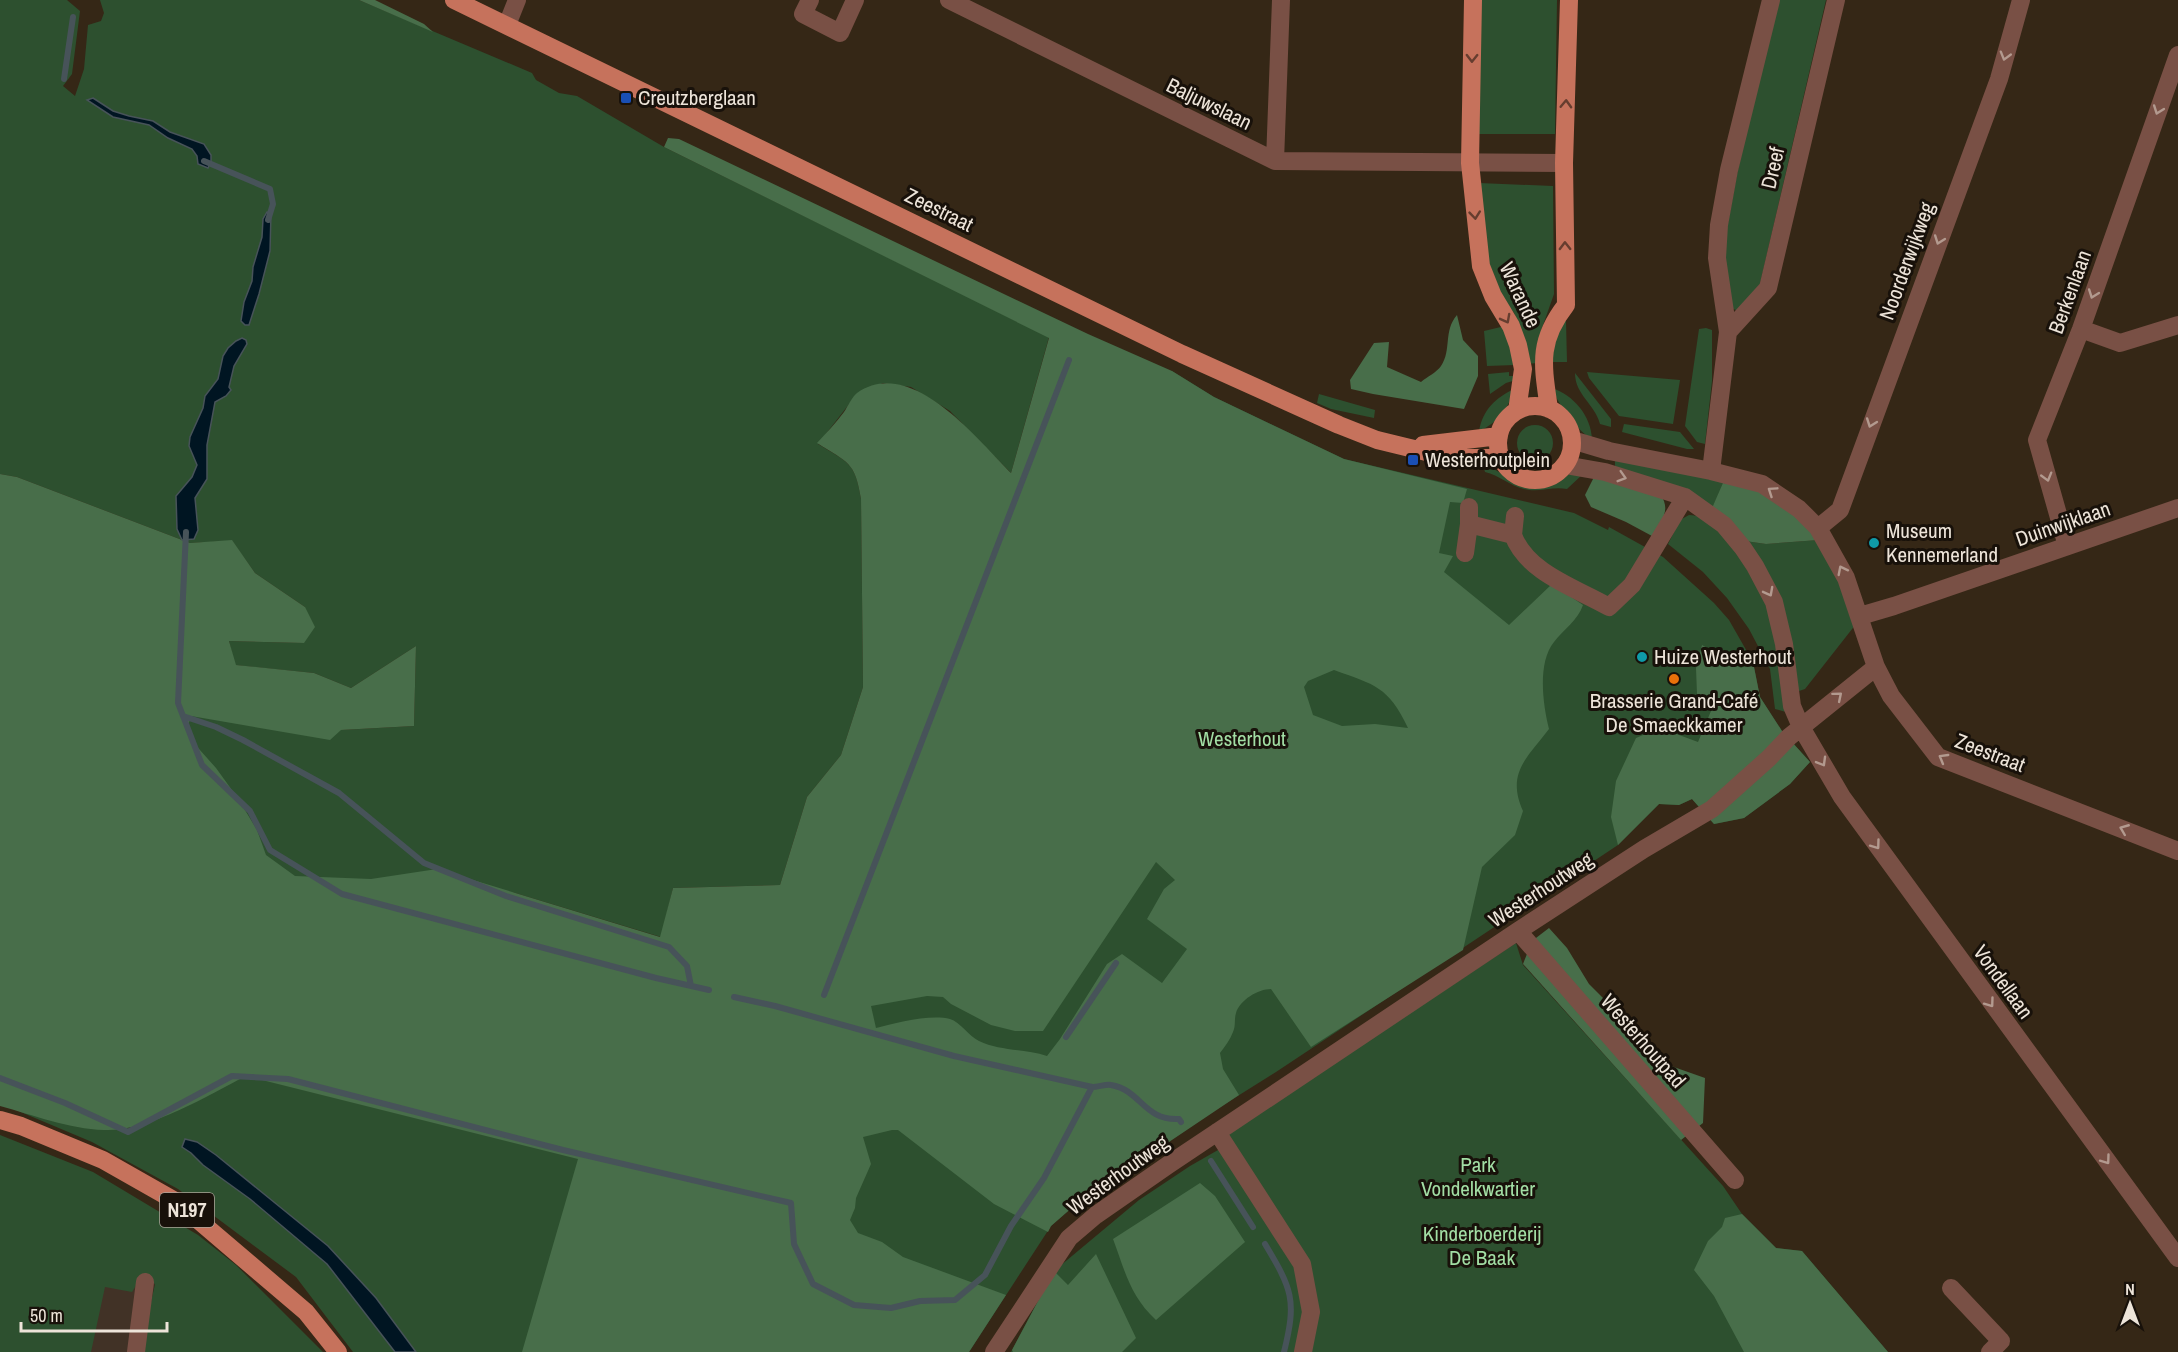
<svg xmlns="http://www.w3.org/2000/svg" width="2178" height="1352" viewBox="0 0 2178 1352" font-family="'Archivo Narrow',sans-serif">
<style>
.industrial{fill:#413226}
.green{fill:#2d502f}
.forest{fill:#486e4a;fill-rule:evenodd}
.water{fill:#001522;stroke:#475359;stroke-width:1.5}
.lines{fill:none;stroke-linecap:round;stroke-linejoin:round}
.stream{stroke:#475359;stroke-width:6}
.minor{stroke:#795045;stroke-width:18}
.major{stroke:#c6725c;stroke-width:18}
.oneway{stroke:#b39a8f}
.oneway2{stroke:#663d2f}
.transit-dot{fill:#1a4fb4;stroke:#18110a;stroke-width:2}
.culture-dot{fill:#0f9aa8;stroke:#18110a;stroke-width:2}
.food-dot{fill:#e8710a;stroke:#18110a;stroke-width:2}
.labels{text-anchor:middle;stroke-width:6;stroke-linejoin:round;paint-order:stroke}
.shield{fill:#18110a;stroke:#ada59b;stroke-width:1.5}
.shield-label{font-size:20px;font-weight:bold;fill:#ede4d9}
.poi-label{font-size:21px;fill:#ede4d9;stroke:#18110a;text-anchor:start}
.street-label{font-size:21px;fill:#ede4d9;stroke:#18110a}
.park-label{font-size:21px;fill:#a2dea4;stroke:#18110a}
</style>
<rect width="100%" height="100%" fill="#352716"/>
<path class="industrial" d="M0,1244l142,32 13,7 -15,69h-140z"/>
<path class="green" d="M0,0h67l13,11 -8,63 -9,12 12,10 9,-27 4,-44 13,-4 3,-8 -4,-13h259l173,73 4,7 23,13 18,3 87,51 385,190 -38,136 -61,-62 -39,-24 -28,-4 -26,11 -39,50c30,19 37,17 43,55l2,188 -22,68 -34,42 -27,88 -107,3 -12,49 -149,-45 301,125 359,-646 42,26 130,62 230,54 34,17 1,-3 54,30 51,46 15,17 24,42 7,35 22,34 28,31 -20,22 -46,34 -30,6 -22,-25 -13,6 -20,-1 -41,41 -342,227 -59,37 -142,96 -24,21 -82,126h-616l-57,-75 -118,-88 -86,-47 -76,-32c41,11 83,27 126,15l36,-422 163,27 73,-4 2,-80 -65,42 -37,-15 -79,-8 -6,-24 75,2 1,-36 -50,-34 -23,-32 -42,2 -173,-66 -17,-3z
M1480,0h77l-2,134h-78z
M1777,0h49l-66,284 -22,27 -7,-3 -8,-43 4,-37 10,-54z
M1479,183l74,3 1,108 -12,34 -4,18 -1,17 -10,1 -4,-28 -9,-23 -14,-19 -12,-25z
M1562,321h4l1,41h-18z
M1505,326l10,39 -28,1 -3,-35z
M1706,328l6,2v51l-7,63 -8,-2 -12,-16 14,-97z
M1509,372v4h6l1,4 -10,3 -16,11 -2,-20z
M1587,372l93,8 -7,44 -54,-8 -30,-38z
M1575,373l36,46v8l-11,-3c-5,-20 -25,-29 -25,-51z
M1552,388c21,7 39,27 40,51 -14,-7 -35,-36 -40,-51z
M1514,389c-5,19 -16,34 -35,42 4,-21 16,-33 35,-42z
M1319,394l56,16 -1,8 -43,-9 -14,-6z
M1624,424l56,8 14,17h-7l-65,-17z
M1517 443a18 18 0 1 1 36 0a18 18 0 1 1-36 0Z
M1615,459l112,20 -15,29 -97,-42z
M1483,465c18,4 28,20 46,22 19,2 37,-18 54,-13l-16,15c-15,-3 -28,4 -43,0 -14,-3 -25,-14 -39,-17z
M1689,515c18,0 33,19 43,32 9,13 20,25 27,38 19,33 21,90 27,127l-11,-3 -5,-40 -21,-40 -22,-31 -24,-26 -35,-28 12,-24z
M1819,540l8,10 29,74 -51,65 -6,2 -54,-150 21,3z
M1516,943l7,22 200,221 19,28 34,34 26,3 86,101h-877l43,-81 85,-71 51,-34 28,-16 6,-14z
M0,1135l93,37 105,63 38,30 87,87h-183l15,-68 -13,-8 -10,16 -27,-5 -14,65h-91z"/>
<path class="forest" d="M359,0h16l49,24 9,8z
M668,138l11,1 409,195 84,37 42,26 130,62 123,30 -4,14 -13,-1 -11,51 14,3 -9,16 65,53 43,-41 31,21c-5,15 -20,25 -29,37 -17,21 -11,63 -5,87 -22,29 -43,44 -26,82l-8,24 -33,32 -19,83 -152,97 -40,-58c-13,0 -31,11 -35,24 -2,6 0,13 -3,19 -3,8 -8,14 -13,21l3,16 16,26 -164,110 -24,21 -3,6 -54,-28 -96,-74h-6l-29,7 8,27 -15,34 -1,10 -5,12 8,13 24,9 21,15 103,38 -37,57h-447l56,-193 -332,-83c-40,20 -97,56 -142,54 -35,-1 -71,-15 -104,-24v-632l17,3 173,66 42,-3 23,33 50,34 10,20 -11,16 -75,-2 7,24 78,8 37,15 65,-42 -2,80 -73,4 -11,10 -139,-24 -4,13 4,11 25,28 21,29 20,33 9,25 29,21 76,3 66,-10 223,68 13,-49 107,-3 27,-88 34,-42 22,-68 -2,-188c-6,-38 -13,-36 -44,-56 9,-10 19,-20 27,-31 4,-6 8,-15 13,-19 54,-38 120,46 154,80l38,-135 -385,-191zM1334,670c41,15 54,16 74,58l-33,-4 -33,2 -29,-11 -9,-28 4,-6zM1156,862l19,18 -11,9 -17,30 40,30 -25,34 -40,-29 -15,10 -47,75 -13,17c-22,-7 -47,-5 -68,-15 -10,-5 -19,-19 -29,-22 -20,-5 -55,4 -74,9l-5,-22 56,-10 16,1 8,7 40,21 24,6h28z
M1457,315l6,25 15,16v20l-14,33 -91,-15 -22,-5 -1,-9 24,-37 15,-1 -2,25 34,15c6,-5 16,-10 20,-16 11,-16 2,-35 16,-51z
M1595,475l65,19c12,16 1,28 -8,42l-26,-14 -35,-15 -6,-12z
M1723,483c9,2 20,1 29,5 26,10 50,31 67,52l-53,4 -21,-3 -33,-33z
M1702,645l39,23 12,-6 7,35 22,34 28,31 -20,22 -46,34 -30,6 -22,-25 -13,6 -20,-1 -41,41 -7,-28 5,-36 20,-43 19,-8 16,2 27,10 13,-31 -14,-17 -1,-26z
M1549,928l18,20 22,36 82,82 34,12 -2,45 -22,17 -158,-176 9,-23z
M1200,1183l15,13 30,46 -89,78c-26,-24 -31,-49 -43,-81z
M1742,1214l34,34 26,3 86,101h-144l-30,-56 -20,-26 14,-29 14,-14 3,-9z
M1096,1254l40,84 -14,14h-109l-1,-2 42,-79 14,14z"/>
<path class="water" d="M93,98l20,13 16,5 24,5 17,11 34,12 7,11v6l-3,7 -10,-4 -1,-8 -5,-7 -24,-11 -19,-13 -36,-8 -26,-17z
M267,212l4,1 -1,38 -11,43 -10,31h-4l-4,-4 3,-19 8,-21 1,-14 9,-30 1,-18z
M242,338l4,2 1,4 -13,22 -5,21 2,3 -5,6 -11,6 -8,43v34l-12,19 3,32 -4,9 -12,1 -5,-11 -1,-33 16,-19 5,-12 -8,-19 1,-9 13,-29 2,-12 13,-17 5,-23 5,-8 8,-7z
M185,1139l12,3 19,13 112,91 48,52 40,54h-21l-68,-88 -77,-65 -47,-34 -12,-12 -9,-6z"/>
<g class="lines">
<path class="stream" d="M64,79l9,-62
M204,161l66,28 3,15 -5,16
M186,532l-8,171 24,62 48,46 20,39 72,44 314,84 53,12
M183,716l33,11 27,13 96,53 85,70 82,33 163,51 18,19 4,20
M824,995l245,-635
M734,997l41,9 179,50 138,31c6,0 14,-3 19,-2 30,5 33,36 68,34l2,3
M1066,1037l50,-74
M0,1078l65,25 63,29 104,-56 56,3 275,71 228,53 3,41 19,40 41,21 37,3 29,-7 35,-1 30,-25 26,-49 33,-48 48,-91
M1211,1161l42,66
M1265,1244c27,45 32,56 19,108"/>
<path class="minor" d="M810,0l-7,14 37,19 15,-33
M949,0l326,161 289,2
M507,25l10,-25
M1275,161l6,-161
M2081,329l39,14 58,-18
M1728,332l40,-44 68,-288
M1572,440l37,11 102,20 51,13 37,25 19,19 28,50 30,89 15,29 47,61 240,94
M1565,465l40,7 80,25 39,28 19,23 12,18 19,36 10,42 8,62 9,21 41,70 336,461
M1711,471l17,-139 -11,-74 2,-33 10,-55 42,-170
M1469,524l44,11c14,38 63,53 96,72l23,-22 53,-88
M1818,528l22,-18 159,-431 22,-79
M1513,535l2,-19
M2067,546l-30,-106 44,-111 97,-274
M1465,553l4,-29v-17
M1860,616l34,-10 284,-98
M1518,931l217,249
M1217,1132l85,132 9,48 -8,40
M1951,1288l50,53 -11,11
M136,1352l9,-70
M994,1352l75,-114 27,-23 72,-50 350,-234 126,-82 68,-40 57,-51 20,-21 87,-70"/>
<path class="major" d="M454,0l728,354 157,71 38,15 74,18h50
M1473,0l-3,163 11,103 12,30 18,30 7,19 5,24 -6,42
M1498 443a37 37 0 1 1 74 0a37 37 0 1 1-74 0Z
M1549,409c-6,-43 -12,-67 17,-104l-2,-142 5,-163
M1423,445l76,-9
M0,1120l21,6 82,34 74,42 129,110 32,40"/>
</g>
<defs><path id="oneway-chevron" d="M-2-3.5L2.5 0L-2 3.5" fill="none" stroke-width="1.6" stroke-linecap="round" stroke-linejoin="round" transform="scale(1.5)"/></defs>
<g class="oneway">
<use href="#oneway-chevron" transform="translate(2005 56) rotate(106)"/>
<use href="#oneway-chevron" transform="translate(2158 110) rotate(110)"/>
<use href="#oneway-chevron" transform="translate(1939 240) rotate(110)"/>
<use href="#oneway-chevron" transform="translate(2093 294) rotate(110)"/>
<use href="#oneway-chevron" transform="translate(1871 423) rotate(110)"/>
<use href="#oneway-chevron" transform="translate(1622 477) rotate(17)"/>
<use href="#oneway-chevron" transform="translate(2047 477) rotate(74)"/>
<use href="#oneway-chevron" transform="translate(1772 491) rotate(-146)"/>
<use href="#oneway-chevron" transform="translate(1842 570) rotate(-117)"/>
<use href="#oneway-chevron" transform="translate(1769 592) rotate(62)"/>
<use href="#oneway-chevron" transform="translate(1838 696) rotate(-40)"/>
<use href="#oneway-chevron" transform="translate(1943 758) rotate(-150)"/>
<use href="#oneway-chevron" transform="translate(1822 762) rotate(60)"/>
<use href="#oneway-chevron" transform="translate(2124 829) rotate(-158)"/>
<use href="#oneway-chevron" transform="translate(1876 845) rotate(54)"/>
<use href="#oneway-chevron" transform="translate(1990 1003) rotate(54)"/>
<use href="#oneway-chevron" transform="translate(2106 1160) rotate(54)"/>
</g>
<g class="oneway2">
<use href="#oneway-chevron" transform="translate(1472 58) rotate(91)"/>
<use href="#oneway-chevron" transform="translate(1566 104) rotate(-88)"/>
<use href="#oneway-chevron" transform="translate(1475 215) rotate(84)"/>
<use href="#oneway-chevron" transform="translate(1565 246) rotate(-91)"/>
<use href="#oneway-chevron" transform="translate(1506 319) rotate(62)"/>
</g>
<g class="transit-dot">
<rect x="620" y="92" width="12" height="12" rx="3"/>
<rect x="1407" y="454" width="12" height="12" rx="3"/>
</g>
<g class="culture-dot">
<circle cx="1874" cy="543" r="6"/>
<circle cx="1642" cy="657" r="6"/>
</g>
<circle class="food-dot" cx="1674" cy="679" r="6"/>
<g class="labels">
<rect class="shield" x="160" y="1193" width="54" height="34" rx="4.5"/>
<g class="shield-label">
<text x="187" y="1217">N197</text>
</g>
<g class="poi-label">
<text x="638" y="105">Creutzberglaan</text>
<text x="1425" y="467">Westerhoutplein</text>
<text x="1886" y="538">Museum<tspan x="1886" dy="24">Kennemerland</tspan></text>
<text x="1654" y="664">Huize Westerhout</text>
<text x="1674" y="708" text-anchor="middle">Brasserie Grand-Café<tspan x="1674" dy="24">De Smaeckkamer</tspan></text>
</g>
<g class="street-label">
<text transform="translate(1209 104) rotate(26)" y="7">Baljuwslaan</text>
<text transform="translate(1773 168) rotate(-77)" y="7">Dreef</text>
<text transform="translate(939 210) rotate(26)" y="7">Zeestraat</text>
<text transform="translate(1907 261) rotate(-70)" y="7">Noorderwijkweg</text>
<text transform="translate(2070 292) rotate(-70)" y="7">Berkenlaan</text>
<text transform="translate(1520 295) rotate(65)" y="7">Warande</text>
<text transform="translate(2063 524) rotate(-19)" y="7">Duinwijklaan</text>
<text transform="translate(1990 753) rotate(21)" y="7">Zeestraat</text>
<text transform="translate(1541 890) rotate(-33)" y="7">Westerhoutweg</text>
<text transform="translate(2003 982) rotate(54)" y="7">Vondellaan</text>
<text transform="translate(1643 1041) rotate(49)" y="7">Westerhoutpad</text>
<text transform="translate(1118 1175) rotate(-36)" y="7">Westerhoutweg</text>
</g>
<g class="park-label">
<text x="1242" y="746">Westerhout</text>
<text x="1478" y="1172">Park<tspan x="1478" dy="24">Vondelkwartier</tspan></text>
<text x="1482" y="1241">Kinderboerderij<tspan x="1482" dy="24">De Baak</tspan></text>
</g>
</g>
<g transform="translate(2130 1304)" stroke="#18110a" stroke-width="4.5" paint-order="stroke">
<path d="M0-4.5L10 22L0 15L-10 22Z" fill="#ede4d9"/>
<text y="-9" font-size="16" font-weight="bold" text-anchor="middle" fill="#ede4d9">N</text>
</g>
<path d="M21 1322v9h146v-9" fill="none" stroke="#ede4d9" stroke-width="3"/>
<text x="30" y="1322" font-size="18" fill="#ede4d9" stroke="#18110a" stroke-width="4.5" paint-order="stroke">50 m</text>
</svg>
